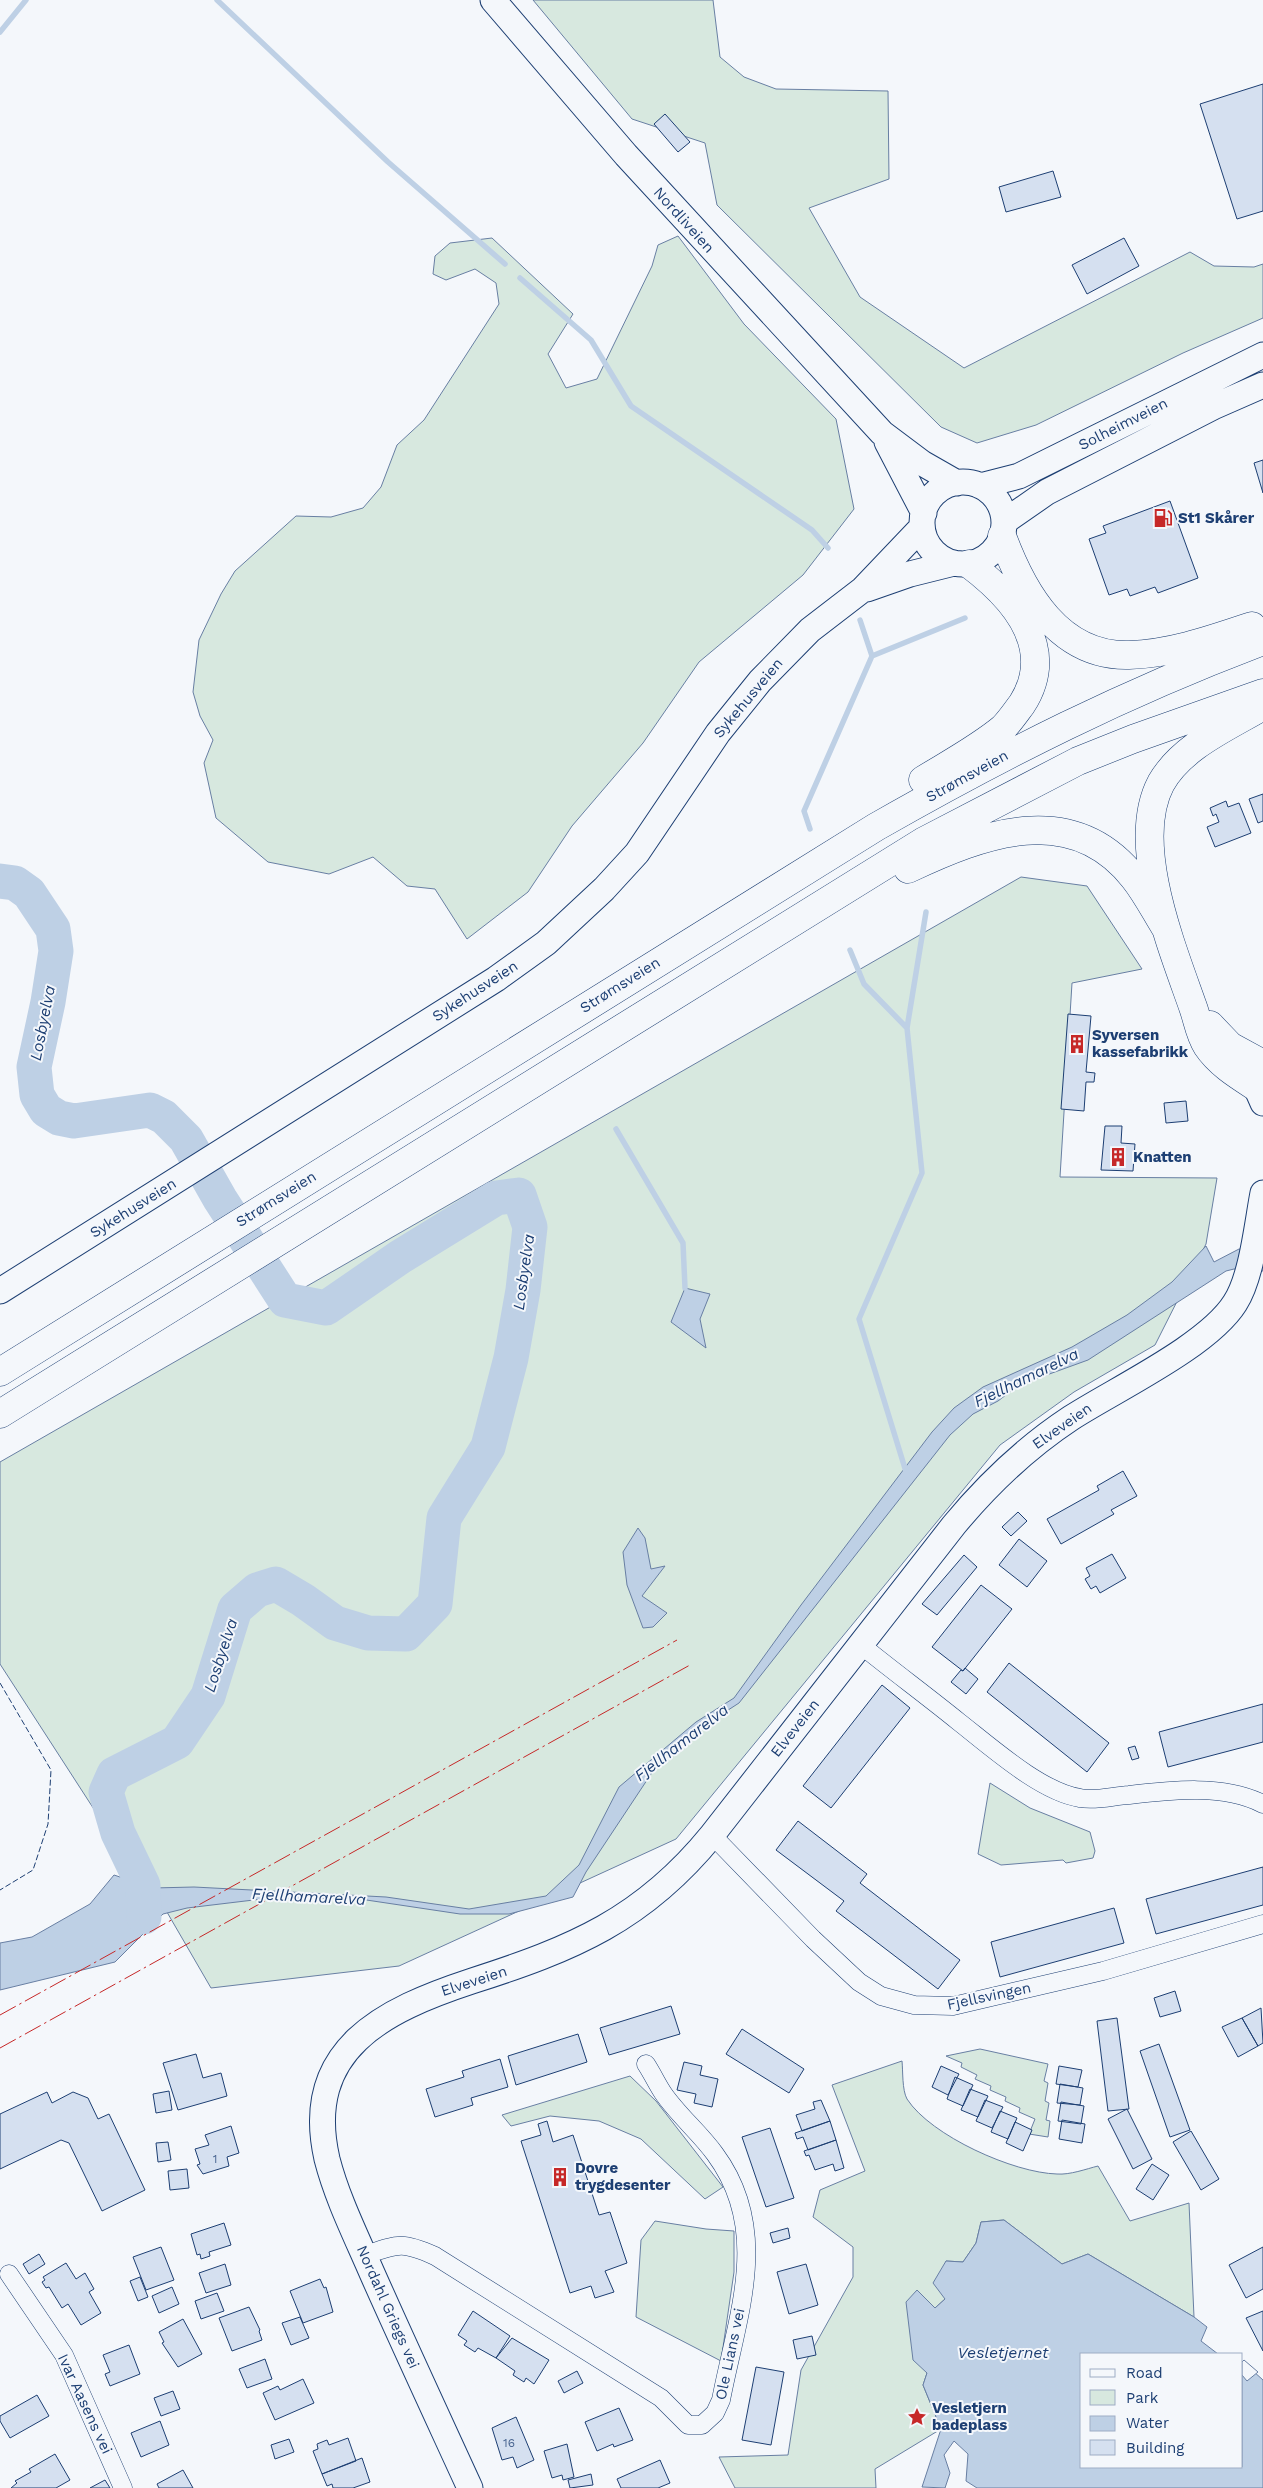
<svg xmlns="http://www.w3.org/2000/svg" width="1263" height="2488" viewBox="0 0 1263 2488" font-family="'Work Sans',sans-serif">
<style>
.green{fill:#d7e8df;stroke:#687fa3}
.water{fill:#bed0e5;stroke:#687fa3}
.pier{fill:#f4f7fb;stroke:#687fa3}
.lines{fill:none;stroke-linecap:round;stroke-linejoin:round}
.stream{stroke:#bed0e5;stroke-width:5.5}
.river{stroke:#bed0e5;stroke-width:35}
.building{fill:#d5e0f0;stroke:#1d3f73}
.minor-casing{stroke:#1d3f73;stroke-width:19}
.secondary-casing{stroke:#1d3f73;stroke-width:27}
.motorway-casing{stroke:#1d3f73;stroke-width:29}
.minor{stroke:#f4f7fb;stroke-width:18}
.secondary{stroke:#f4f7fb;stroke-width:25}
.motorway{stroke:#f4f7fb;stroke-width:28}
.fence{stroke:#1d3f73;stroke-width:1;stroke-dasharray:6 2.5;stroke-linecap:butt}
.power{stroke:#c62828;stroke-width:1;stroke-dasharray:18 4 2.5 4;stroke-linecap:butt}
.labels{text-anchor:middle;stroke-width:4;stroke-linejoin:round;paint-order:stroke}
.number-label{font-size:12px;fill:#4b6792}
.street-label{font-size:15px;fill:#1d3f73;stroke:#f4f7fb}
.poi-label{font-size:15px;font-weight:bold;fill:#1d3f73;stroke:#f4f7fb;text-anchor:start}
.water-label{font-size:16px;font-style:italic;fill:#1d3f73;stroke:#f4f7fb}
</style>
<rect width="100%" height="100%" fill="#f4f7fb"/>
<path class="green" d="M533,0h180l7,57 24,20 32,12 112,2 1,88 -80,29 51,89 104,71 226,-116 24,14 40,1 9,-3v54l-80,35 -147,72 -59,18 -36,-16 -224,-222 -12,-62 -73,-24z
M678,236l66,88 92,95 18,90 -51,66 -104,87 -56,81 -71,83 -44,66 -61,47 -32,-50 -28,-3 -34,-29 -44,17 -61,-12 -52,-44 -12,-55 9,-23 -13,-24 -7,-24 6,-52 22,-46 14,-23 61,-55 35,1 32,-9 18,-21 16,-42 27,-25 75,-116 -3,-21 -21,-14 -29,11 -13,-6 2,-18 15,-13 42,-5 81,76 -25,40 18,34 31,-9 55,-113 6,-21z
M1021,877l66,9 55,83 -70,14 -12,194 157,1 -11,66 -51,101 -81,47 -74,53 -324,394 -277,127 -188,22 -58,-100 -10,-3 -143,-221v-202z
M990,1783l40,25 60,24 5,19 -2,7 -27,5 -3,-3 -62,5 -23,-11z
M980,2049l68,15 -4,17 4,2 -3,18 4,2 -3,17 4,1 -2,16 -19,-3 6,-15 -16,-7 1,-4 -15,-7 1,-4 -16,-7 1,-4 -16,-7 2,-4 -16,-8 1,-4 -16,-7z
M902,2061c1,10 0,29 5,38 24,37 107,74 150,75 13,1 29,-5 41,-8l32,55 59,-18 5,114 -106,-63 -26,10 -58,-44 -23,2 -5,21 -13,19 -17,-1 -1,38 -10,9 -8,65 -4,12 18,44 -66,40 1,19h-141l-16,-31 69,-2 13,-85 52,-93v-30l-40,-30 7,-27 45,-19 -33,-86z
M630,2076l26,25 67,86 -18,12 -64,-60 -42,-18 -49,-5 -39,10 -9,-11z
M655,2221l51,8 28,2v41l-13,89 -85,-44 5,-77z"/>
<path class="water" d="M1206,1246l8,16 25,-13 24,4v18l-29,-2 -8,2 -138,89 -69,25 -21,16 -25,13 -23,21 -211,268 -34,22 -42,31 -77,116 -13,25 -64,17h-49l-107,-16 -91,1 -75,9 -24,6 -48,48 -115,28v-47l32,-6 58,-33 24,-29 39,13 41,-1 192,10 83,12 77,-13 33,-31 40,-78 77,-65 38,-24 67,-93 131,-173 22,-24 29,-21 89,-40 55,-32 45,-33z
M685,1288l25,6 -10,25 6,29 -35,-26z
M638,1528l7,10 6,31 14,-3 -23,30 25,17 -14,14 -10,1 -16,-43 -4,-33z
M1004,2220l58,44 26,-10 106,63 13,10 -6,14 17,13h-136v113h160v-106l21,19v108h-286l-11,-7 2,-27 -14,-13 -10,14 6,18 -5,15 -23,-1 19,-58 -18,-44 4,-12 -14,-13 -7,-58 11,-12 18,18 10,-9 -12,-16 13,-22 17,1 13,-19 5,-21z"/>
<path class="pier" d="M1244,2360l14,12 -11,9 -5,-6v-13z"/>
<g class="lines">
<path class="stream" d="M217,0l171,162 117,102
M0,32l26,-32
M520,278l71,62 40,66 181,124 16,18
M860,620l12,36
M810,829l-6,-18 68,-155 93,-38
M850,950l14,34 43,44
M616,1129l67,114 2,45
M907,1475l-48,-156 63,-146 -15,-145 19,-116"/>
<path class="river" d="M0,881l15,2 14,10 24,36 3,22 -8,51 -14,65 3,28 9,15 13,8 15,3 76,-11 14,7 22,22 34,60 65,101 41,8 74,-51 96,-59 23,-3 11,32 -7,63 -12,68 -23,89 -44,71 -9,86 -29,30 -38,-1 -33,-10 -32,-23 -27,-16 -19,6 -22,19 -27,87 -31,46 -63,32 -8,18 12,41 25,52 1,32"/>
</g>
<path class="building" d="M1263,84v127l-26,8 -37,-115z
M665,114l25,28 -12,10 -24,-28z
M1053,171l8,26 -55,15 -7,-25z
M1124,238l15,28 -52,28 -15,-29z
M1263,460v33l-9,-30z
M1170,501l28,77 -40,15 -3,-6 -25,9 -3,-7 -18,6 -20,-56 17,-6 -3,-7z
M1263,794v27l-5,2 -9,-24z
M1226,801l2,6 11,-4 12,30 -36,14 -8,-20 12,-5 -3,-8 -3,2 -3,-8z
M1068,1014l23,2 -5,56 9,1 -1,9h-8l-2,29 -23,-2z
M1186,1101l2,20 -22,2 -2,-20z
M1105,1126h17l-1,17 14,1 -2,27 -32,-1z
M1123,1471l14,25 -26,14 3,4 -53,30 -14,-25 52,-29 -2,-4z
M1018,1512l9,9 -16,15 -9,-9z
M1019,1539l28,22 -20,26 -28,-22z
M1112,1554l14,24 -26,15 -4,-7 -5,3 -6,-10 5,-3 -4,-8z
M964,1555l13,12 -40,48 -15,-11z
M981,1585l31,24 -49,62 -31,-24z
M1009,1663l100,80 -22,29 -100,-80z
M965,1668l13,11 -12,15 -15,-12 10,-12 2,1z
M882,1685l28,23 -79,100 -28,-22z
M1263,1704v38l-95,25 -9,-35z
M1135,1746l4,12 -7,2 -4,-12z
M798,1821l69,53 -7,9 100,77 -22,29 -102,-78 8,-10 -68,-51z
M1263,1867v38l-107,29 -10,-35z
M1114,1908l10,35 -124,34 -9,-35z
M1175,1991l6,20 -21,6 -6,-19z
M671,2006l9,28 -71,21 -9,-27z
M1261,2008l2,35 -5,3 -16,-28z
M1117,2018l12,91 -21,2 -11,-90z
M1242,2018l16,28 -20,11 -16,-30z
M742,2029l62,40 -15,24 -63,-39z
M578,2034l9,28 -71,23 -8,-29z
M1159,2044l31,86 -20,7 -30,-86z
M196,2054l7,24 18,-5 6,23 -49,14 -15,-47z
M500,2059l8,28 -37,11 2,7 -38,12 -9,-28 38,-12 -2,-6z
M684,2062l18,4 -2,9 18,4 -6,28 -18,-4 2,-9 -19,-4z
M941,2066l18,8 -11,21 -16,-8z
M1059,2066l23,4 -4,17 -22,-3z
M955,2077l18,8 -10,21 -16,-7z
M1060,2084l23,4 -3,17 -23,-2z
M970,2089l18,7 -10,21 -17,-7z
M169,2091l3,19 -16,3 -3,-19z
M47,2092l5,11 21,-11 15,6 10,21 11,-5 36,76 -43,21 -33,-68 -8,-3 -61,29v-55z
M821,2100l9,21 -28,10 -6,-16 19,-6 -2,-7z
M985,2100l18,7 -11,21 -16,-7z
M1061,2102l23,4 -3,18 -23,-3z
M1127,2109l25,50 -19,10 -25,-50z
M1000,2111l17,7 -9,21 -17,-7z
M1062,2120l23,4 -3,19 -23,-4z
M547,2121l6,21 20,-7 26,80 11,-3 17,51 -22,8 9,21 -19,6 -4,-12 -21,7 -49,-152 20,-6 -3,-11z
M830,2121l6,19 -28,10 -5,-13 -6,2 -2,-6z
M1015,2122l17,8 -9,21 -17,-8z
M231,2126l8,27 -12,4 2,9 -26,8 -6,-9 3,-1 -5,-15 14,-4 -4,-10z
M770,2128l24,70 -28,9 -24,-70z
M1191,2131l28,48 -18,11 -28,-48z
M836,2140l8,28 -9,3 -2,-7 -18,6 -6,-15 -3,1 -2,-5z
M168,2142l3,18 -13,2 -2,-19z
M1152,2164l17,11 -16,25 -17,-11z
M187,2169l2,19 -19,2 -2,-19z
M224,2223l7,22 -22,7 1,4 -9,3 -1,-5 -3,1 -6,-21z
M788,2228l2,10 -17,5 -3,-10z
M161,2247l13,33 -28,10 -13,-33z
M1263,2247v42l-17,9 -17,-33z
M39,2254l6,10 -16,10 -6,-10z
M66,2263l10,16 9,-6 9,16 -5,3 12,21 -20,12 -13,-21 -6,4 -13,-21 -3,1 -4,-6 3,-2 -2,-3z
M225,2264l6,21 -25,8 -7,-20z
M806,2264l12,41 -29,9 -12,-42z
M140,2277l8,20 -10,4 -8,-20z
M320,2279l4,9 2,-1 7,25 -30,11 -13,-32z
M172,2287l7,17 -20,9 -7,-17z
M217,2293l7,18 -23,8 -6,-18z
M249,2307l11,23 -1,1 3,9 -30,11 -13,-33z
M473,2311l37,25 -14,22 -18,-10 -3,4 -11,-7 3,-4 -9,-6z
M1263,2311v40l-17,-33z
M300,2317l9,21 -18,7 -9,-22z
M183,2319l19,35 -24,13 -16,-24 2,-1 -5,-10z
M812,2336l4,19 -19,4 -4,-19z
M512,2338l37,22 -15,24 -8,-6 -2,4 -11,-7 2,-4 -19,-13z
M129,2345l11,29 -30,12 -5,-12 5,-2 -7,-17z
M265,2359l7,20 -25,9 -8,-19z
M756,2367l28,5 -13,73 -29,-5z
M577,2371l6,12 -19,10 -6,-12z
M303,2379l11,24 -39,17 -12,-27 15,-7 2,4z
M173,2391l7,18 -19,7 -7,-18z
M37,2395l12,21 -39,22 -10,-17v-5z
M619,2408l14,32 -19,7 -1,-3 -16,7 -12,-29z
M516,2417l18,43 -17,8 -4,-11 -11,3 -10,-32z
M160,2421l9,24 -28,12 -10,-24z
M348,2438l8,23 -34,13 -9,-23 5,-2 -1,-5 10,-4 2,5z
M289,2439l5,13 -19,7 -4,-14z
M567,2444l7,33 -11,3 -1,-5 -10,3 -8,-27z
M55,2454l15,26 -14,8h-45l6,-5 -2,-2 16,-9 -2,-3z
M362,2458l8,24 -17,6h-20l-1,-4 -5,2 -5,-12z
M660,2460l10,23 -12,5h-37l-4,-9z
M183,2470l10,18h-34l-2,-4z
M591,2474l2,11 -23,3 -2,-8z
M105,2480l5,8h-20z"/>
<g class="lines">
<g class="minor-casing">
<path id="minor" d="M861,1645c32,26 66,51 98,77 32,25 82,70 121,76 16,3 33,-2 49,-3 43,-5 95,-11 134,9
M712,1835l101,104 46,43 22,14 33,9 39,1 150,-35 160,-47
M365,2255c33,-11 37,-14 70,1l226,142 27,27h14l13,-12 6,-13c16,-84 51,-169 -6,-246 -15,-21 -37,-39 -52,-61 -6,-9 -11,-20 -17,-29
M9,2274l55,81 59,133"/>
</g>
<g class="secondary-casing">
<path id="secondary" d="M493,0l133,155 256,278 40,30 35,20
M887,442l37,71
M922 523a41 41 0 1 1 82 0a41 41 0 1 1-82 0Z
M980,486l39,-10 244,-121
M1004,522l43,-30 166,-85 50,-22
M867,589l43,-15 44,-11
M1260,1068l-4,19 7,16
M0,1291l496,-312 50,-36 58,-54 33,-36 81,-120 42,-52 50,-51 52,-40 60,-63
M470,2488c-33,-72 -66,-143 -98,-215 -16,-37 -35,-75 -45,-114 -25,-110 57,-149 145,-178 100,-32 171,-61 240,-146l242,-310c34,-41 73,-78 117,-107 45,-29 137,-72 164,-115 17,-26 22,-79 28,-110"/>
</g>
<g class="motorway-casing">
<path id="motorway" d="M1002,536c21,57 57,121 127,119 42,-1 84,-16 123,-29
M923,780c26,-16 56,-32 80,-52 7,-7 13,-16 19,-24 36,-56 -9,-107 -53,-140
M908,869c74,-35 164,-70 226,9 12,15 21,33 31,49
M1210,1025l20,21 33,18
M1256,1087c-17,-11 -37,-23 -49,-41 -8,-13 -9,-25 -14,-39 -21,-60 -64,-164 -32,-224 21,-37 67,-56 102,-77
M0,1372l876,-545c128,-73 249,-134 387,-186
M0,1414l924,-573 154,-80 55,-22 130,-46"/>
</g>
<use href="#minor" class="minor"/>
<use href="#secondary" class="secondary"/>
<use href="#motorway" class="motorway"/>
<path class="fence" d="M0,1683l51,87 -3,54 -15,46 -33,20"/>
<path class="power" d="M0,2015l677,-375
M0,2048l690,-383"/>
</g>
<defs>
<g id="fuel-bare" transform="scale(1.5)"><path d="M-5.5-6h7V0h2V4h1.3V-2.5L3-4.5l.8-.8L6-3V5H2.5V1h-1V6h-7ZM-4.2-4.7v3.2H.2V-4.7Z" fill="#c62828" stroke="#f4f7fb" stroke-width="2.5" paint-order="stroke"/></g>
<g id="building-bare" transform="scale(1.5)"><path d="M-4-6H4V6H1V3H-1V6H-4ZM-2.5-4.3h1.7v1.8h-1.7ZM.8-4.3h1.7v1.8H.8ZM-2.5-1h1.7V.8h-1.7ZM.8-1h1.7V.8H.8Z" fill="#c62828" stroke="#f4f7fb" stroke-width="2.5" paint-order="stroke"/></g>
<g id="sight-bare" transform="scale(1.5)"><path d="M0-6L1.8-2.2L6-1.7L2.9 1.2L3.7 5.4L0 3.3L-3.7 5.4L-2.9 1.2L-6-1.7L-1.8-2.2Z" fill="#c62828" stroke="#f4f7fb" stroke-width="2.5" paint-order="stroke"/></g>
</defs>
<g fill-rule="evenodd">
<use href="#fuel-bare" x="1163" y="518"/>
<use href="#building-bare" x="1077" y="1044"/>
<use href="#building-bare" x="1118" y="1157"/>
<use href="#building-bare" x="560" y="2177"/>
<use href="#sight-bare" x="917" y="2417"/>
</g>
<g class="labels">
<g class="number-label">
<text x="215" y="2163">1</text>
<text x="509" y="2447">16</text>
</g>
<g class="street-label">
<text transform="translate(684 220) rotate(48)" y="5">Nordliveien</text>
<text transform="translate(1123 424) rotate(-27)" y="5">Solheimveien</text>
<text transform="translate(748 698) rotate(-50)" y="5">Sykehusveien</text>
<text transform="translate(967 776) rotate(-29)" y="5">Strømsveien</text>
<text transform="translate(620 985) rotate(-32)" y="5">Strømsveien</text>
<text transform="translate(475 991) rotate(-33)" y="5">Sykehusveien</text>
<text transform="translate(276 1199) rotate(-32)" y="5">Strømsveien</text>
<text transform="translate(133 1208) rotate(-32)" y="5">Sykehusveien</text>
<text transform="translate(1062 1426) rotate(-35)" y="5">Elveveien</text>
<text transform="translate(795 1728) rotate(-52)" y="5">Elveveien</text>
<text transform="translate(474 1981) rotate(-18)" y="5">Elveveien</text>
<text transform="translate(989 1996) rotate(-12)" y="5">Fjellsvingen</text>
<text transform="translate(388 2307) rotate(66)" y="5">Nordahl Griegs vei</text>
<text transform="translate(730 2354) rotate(-78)" y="5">Ole Lians vei</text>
<text transform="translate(85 2404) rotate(65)" y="5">Ivar Aasens vei</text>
</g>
<g class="poi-label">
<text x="1178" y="523">St1 Skårer</text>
<text x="1092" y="1040">Syversen<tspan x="1092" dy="17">kassefabrikk</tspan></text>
<text x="1133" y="1162">Knatten</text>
<text x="575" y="2173">Dovre<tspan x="575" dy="17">trygdesenter</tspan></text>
<text x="932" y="2413">Vesletjern<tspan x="932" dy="17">badeplass</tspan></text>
</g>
<g class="water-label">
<text transform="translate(42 1023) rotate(-79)" y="6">Losbyelva</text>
<text transform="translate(523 1272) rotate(-82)" y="6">Losbyelva</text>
<text transform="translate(1026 1377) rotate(-26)" y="6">Fjellhamarelva</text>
<text transform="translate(220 1655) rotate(-72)" y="6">Losbyelva</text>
<text transform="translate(681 1742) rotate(-38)" y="6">Fjellhamarelva</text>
<text transform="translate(309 1896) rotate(3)" y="6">Fjellhamarelva</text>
<text x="1003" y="2358">Vesletjernet</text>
</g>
</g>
<rect x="1080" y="2353" width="162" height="115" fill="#f4f7fb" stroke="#9eadc5"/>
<rect x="1090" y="2369" width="25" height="8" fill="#f4f7fb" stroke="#9eadc5"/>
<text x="1126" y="2378" font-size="15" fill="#1d3f73">Road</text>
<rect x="1090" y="2390" width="25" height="15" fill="#d7e8df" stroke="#9eadc5"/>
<text x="1126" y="2403" font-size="15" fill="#1d3f73">Park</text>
<rect x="1090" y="2416" width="25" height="15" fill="#bed0e5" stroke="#9eadc5"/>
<text x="1126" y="2428" font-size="15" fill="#1d3f73">Water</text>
<rect x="1090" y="2440" width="25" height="15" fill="#d5e0f0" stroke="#9eadc5"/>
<text x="1126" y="2453" font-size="15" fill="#1d3f73">Building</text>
</svg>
